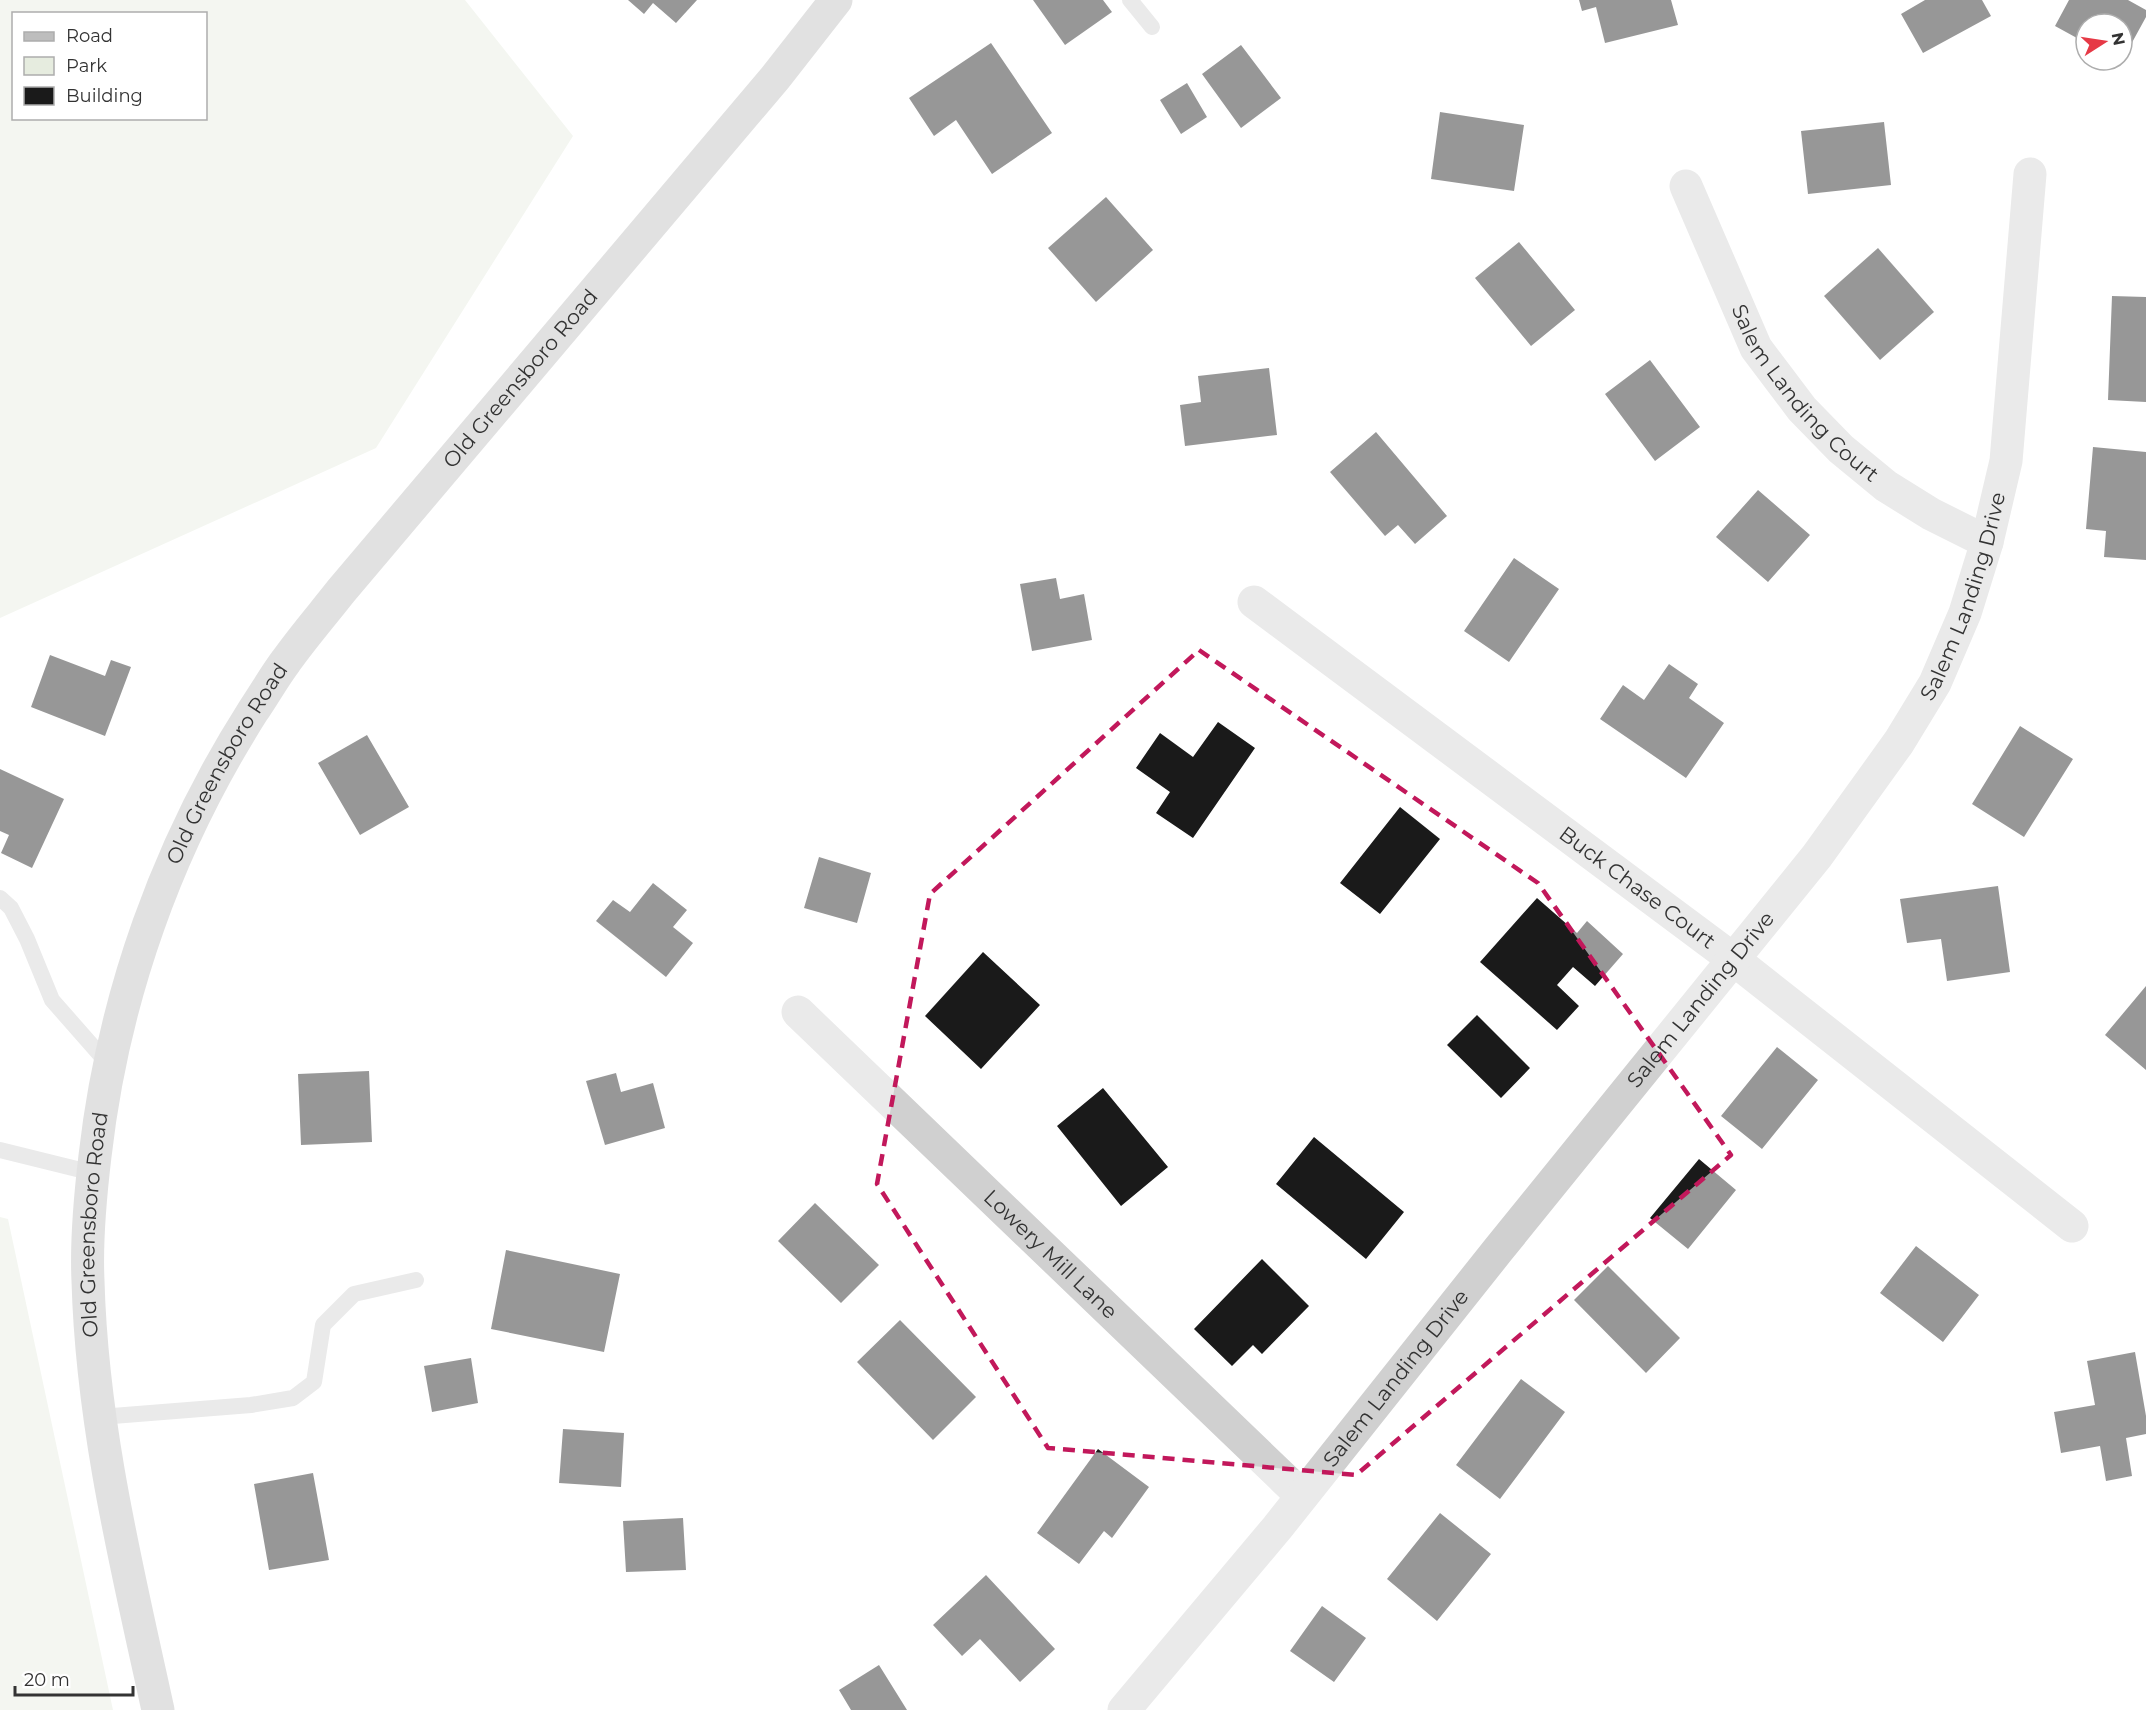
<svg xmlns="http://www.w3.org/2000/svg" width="2146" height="1710" viewBox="0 0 2146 1710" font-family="Montserrat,sans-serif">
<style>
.green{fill:#e6ecdf;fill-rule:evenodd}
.building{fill:#1a1a1a}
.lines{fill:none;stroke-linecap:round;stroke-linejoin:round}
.service{stroke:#d0d0d0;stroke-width:16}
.minor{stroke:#d0d0d0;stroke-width:33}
.secondary{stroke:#bdbdbd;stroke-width:33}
.marked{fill:none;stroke:#c2185b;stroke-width:4.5;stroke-dasharray:12 8;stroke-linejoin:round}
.labels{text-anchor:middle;stroke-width:6;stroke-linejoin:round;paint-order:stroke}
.street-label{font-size:21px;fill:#333;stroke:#fff}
</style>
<rect width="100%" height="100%" fill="#fff"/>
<path class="green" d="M0,0h465l108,136 -197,312 -376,170zM14,14h192v104h-192z
M0,1217l8,2 105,491h-113z"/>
<path class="building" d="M628,0h69l-21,23 -23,-20 -9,11z
M1033,0h70l9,12 -47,33z
M1579,0h92l7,25 -73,18 -9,-36 -14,4z
M1925,0h57l9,16 -68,37 -22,-39z
M2069,0h59l18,10v7l-17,31 -7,-4v-20h-36v19l-31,-17z
M991,43l61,90 -60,41 -36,-54 -22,16 -25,-38z
M1241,45l40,53 -40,30 -39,-54z
M1187,83l20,34 -26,17 -21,-34z
M1440,112l84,13 -10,66 -83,-12z
M1884,122l7,63 -83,9 -7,-63z
M1106,197l47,53 -57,52 -48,-54z
M1519,242l56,68 -44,36 -56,-68z
M1878,248l56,64 -54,48 -56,-64z
M2112,296l34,1v105l-38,-2z
M1650,360l50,67 -45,34 -50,-67z
M1269,368l8,67 -92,11 -5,-41 21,-3 -3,-26z
M1376,432l71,84 -32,28 -17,-19 -13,11 -55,-64z
M2093,447l53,5v108l-42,-3 2,-26 -20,-2z
M1758,490l52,45 -42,47 -52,-45z
M1514,558l45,31 -50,73 -45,-31z
M1056,578l4,21 24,-5 8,46 -60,11 -12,-67z
M50,655l55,21 6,-16 20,7 -26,69 -74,-29z
M1669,664l29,20 -9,14 35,25 -38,55 -86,-59 23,-34 21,15z
M1218,722l37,26 -62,90 -37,-25 14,-21 -34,-24 24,-35 33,24z
M2020,726l53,33 -49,78 -52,-33z
M367,735l42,72 -49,28 -42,-72z
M0,769l64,30 -32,69 -31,-15 8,-18 -9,-4z
M1400,807l40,32 -60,75 -40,-31z
M819,857l52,16 -14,50 -53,-15z
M653,883l34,27 -14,17 20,16 -27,34 -70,-56 17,-21 17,12z
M1998,886l12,86 -63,9 -6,-42 -34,4 -7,-44z
M1537,898l40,35 10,-12 36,33 -28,32 -22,-19 -16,18 22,21 -22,24 -77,-68z
M983,952l57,53 -59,64 -56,-53z
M2146,986v84l-41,-35z
M1477,1015l53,53 -29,30 -54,-53z
M1777,1047l41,33 -56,69 -41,-33z
M369,1071l3,71 -71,3 -3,-71z
M616,1073l5,19 32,-9 12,45 -60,17 -19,-64z
M1103,1088l65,79 -47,39 -64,-80z
M1314,1137l90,75 -38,47 -90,-75z
M1699,1159l37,31 -48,59 -38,-31z
M815,1203l64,62 -38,38 -63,-62z
M1916,1246l63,49 -36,47 -63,-49z
M506,1250l114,24 -16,78 -113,-23z
M1262,1259l47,47 -47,48 -9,-9 -21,21 -38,-37z
M1608,1266l72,72 -34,35 -72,-73z
M900,1320l76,77 -43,43 -76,-78z
M2135,1352l11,64v18l-20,4 6,38 -26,5 -6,-35 -39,7 -7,-41 41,-7 -8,-44z
M471,1358l7,45 -46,9 -8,-46z
M1521,1379l44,33 -65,87 -44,-34z
M563,1429l61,4 -3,54 -62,-4z
M1098,1449l51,38 -37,51 -8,-7 -25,33 -42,-31z
M313,1473l16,87 -60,10 -15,-86z
M1440,1513l51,41 -54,67 -50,-42z
M683,1518l3,52 -60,2 -3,-51z
M986,1575l69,74 -35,33 -40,-43 -18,17 -29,-31z
M1322,1606l44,32 -32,44 -44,-31z
M879,1665l28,45h-56l-12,-20z"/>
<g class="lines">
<path class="service" d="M1130,0l22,27
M0,898l11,10 16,31 25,61 58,66
M0,1150l93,23
M100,1417l151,-12 42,-7 21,-16 9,-57 31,-31 62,-14"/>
<g class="minor">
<path id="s1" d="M1686,186l70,162 46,61 39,40 45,37 45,28 56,28"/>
<path id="s2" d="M1254,602l479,357 339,267"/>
<path id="s3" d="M798,1012l504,484"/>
<path id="s4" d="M1124,1710l153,-182 221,-278 319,-394 82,-114 36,-59 30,-70 22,-71 19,-81 24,-287"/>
</g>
<path class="secondary" id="s5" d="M158,1710c-31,-142 -66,-283 -70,-429 -2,-41 2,-83 7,-125 18,-158 72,-310 158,-445 11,-16 21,-34 33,-50 17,-24 37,-47 55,-70l434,-513 61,-78"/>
</g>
<path d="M0 0H2146V1710H0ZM1199,650l339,233 193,272 -375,320 -308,-27 -171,-264 53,-290z" fill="#fff" fill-opacity=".55" fill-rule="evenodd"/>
<path class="marked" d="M1199,650l339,233 193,272 -375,320 -308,-27 -171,-264 53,-290z"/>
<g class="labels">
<g class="street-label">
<text dy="7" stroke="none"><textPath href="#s5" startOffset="1464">Old Greensboro Road</textPath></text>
<text dy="7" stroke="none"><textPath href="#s1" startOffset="242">Salem Landing Court</textPath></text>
<text dy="7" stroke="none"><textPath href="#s4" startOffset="1401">Salem Landing Drive</textPath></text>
<text dy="7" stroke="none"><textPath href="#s5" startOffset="978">Old Greensboro Road</textPath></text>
<text dy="7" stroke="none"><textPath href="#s2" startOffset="478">Buck Chase Court</textPath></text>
<text dy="7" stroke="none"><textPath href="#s4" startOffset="915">Salem Landing Drive</textPath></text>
<text dy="7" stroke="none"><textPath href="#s5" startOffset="492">Old Greensboro Road</textPath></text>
<text dy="7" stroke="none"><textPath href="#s3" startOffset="350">Lowery Mill Lane</textPath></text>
<text dy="7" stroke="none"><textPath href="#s4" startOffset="429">Salem Landing Drive</textPath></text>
</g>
</g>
<rect x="12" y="12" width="195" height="108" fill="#ffffff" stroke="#adadad" stroke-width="1.5"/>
<rect x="24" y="32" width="30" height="9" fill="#bdbdbd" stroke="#adadad" stroke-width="1.5"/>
<text x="66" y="42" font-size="18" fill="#333333">Road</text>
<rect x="24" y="57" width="30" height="18" fill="#e6ecdf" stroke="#adadad" stroke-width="1.5"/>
<text x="66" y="72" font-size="18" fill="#333333">Park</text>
<rect x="24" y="87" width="30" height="18" fill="#1a1a1a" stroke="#adadad" stroke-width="1.5"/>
<text x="66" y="102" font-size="18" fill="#333333">Building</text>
<g transform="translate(2104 42) rotate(78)"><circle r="28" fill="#ffffff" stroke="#adadad" stroke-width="1.5"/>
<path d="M0-4.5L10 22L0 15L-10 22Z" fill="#e63946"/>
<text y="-9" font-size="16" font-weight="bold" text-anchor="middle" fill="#333333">N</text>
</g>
<path d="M15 1686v9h118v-9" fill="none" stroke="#333333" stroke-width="3"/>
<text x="24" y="1686" font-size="18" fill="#333333" stroke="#ffffff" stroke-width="4.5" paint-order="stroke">20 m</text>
</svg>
